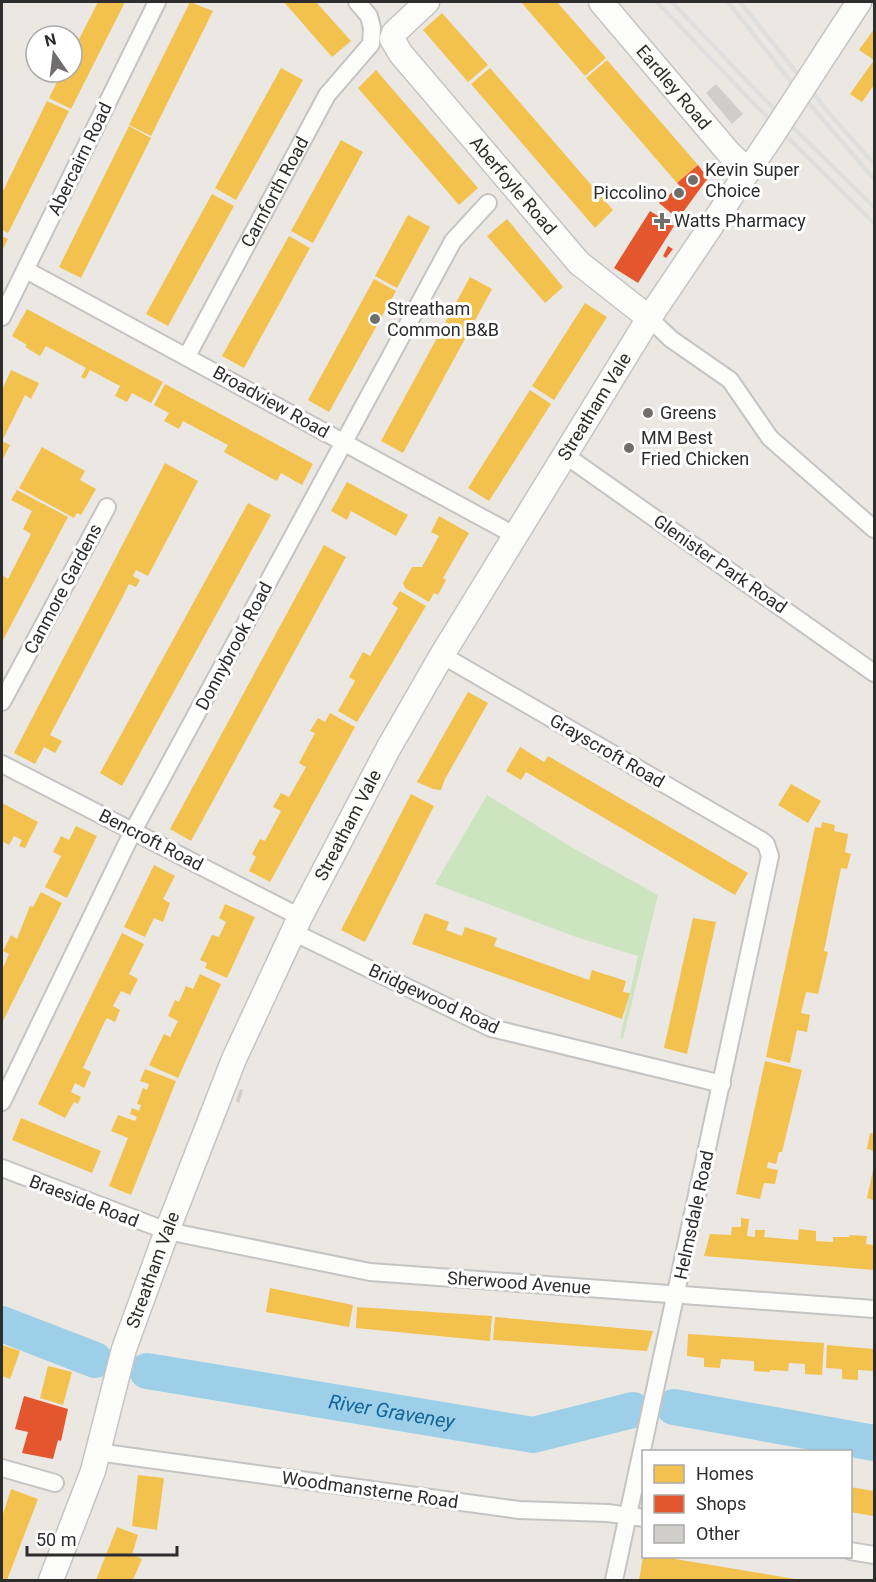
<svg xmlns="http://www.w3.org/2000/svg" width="876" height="1582" viewBox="0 0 876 1582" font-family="Roboto,sans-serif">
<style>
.green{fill:#cce4bf}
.homes{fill:#f2c14e}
.shops{fill:#e4572e}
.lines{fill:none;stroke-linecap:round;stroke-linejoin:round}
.river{stroke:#9dd0e8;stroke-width:36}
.building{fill:#d0cecb}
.street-casing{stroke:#c5c4c4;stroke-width:20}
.secondary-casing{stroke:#c5c4c4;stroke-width:27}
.street{stroke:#fcfcfb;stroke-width:16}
.secondary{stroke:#fcfcfb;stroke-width:24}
.rail{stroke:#dfdfe0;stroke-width:4.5}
.secondary-bridge-casing{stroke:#c5c4c4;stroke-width:27;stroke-linecap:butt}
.secondary-bridge{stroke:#fcfcfb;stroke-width:24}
.poi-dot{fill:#706e6d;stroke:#fff;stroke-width:2}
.labels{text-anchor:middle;stroke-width:6;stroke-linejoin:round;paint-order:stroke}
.street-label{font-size:18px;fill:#2d2d2d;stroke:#fff}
.poi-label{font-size:18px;fill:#2d2d2d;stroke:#fff;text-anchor:start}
.water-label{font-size:20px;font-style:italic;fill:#156499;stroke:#fff}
</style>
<rect width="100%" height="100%" fill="#ebe8e4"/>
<path class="green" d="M487,795l86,53 85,47 -35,144 -3,-1 18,-82 -62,-19 -141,-53z"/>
<path class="homes" d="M98,2h27l-54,107 -22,-11 13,-26h10v-19z
M190,2l23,9 -62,125 -22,-11z
M284,2h32l35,39 -19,16z
M521,2h36l49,56 -21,18z
M442,13l46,52 -20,17 -45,-52z
M874,29v56l-12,17 -12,-8 24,-34 -15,-10z
M607,60l91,105 -21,18 -91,-105z
M281,68l22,12 -67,120 -21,-12z
M490,68l123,142 -18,18 -124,-144z
M376,70l102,118 -19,17 -101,-117z
M47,101l22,10 -61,122 -6,-3v-37z
M129,126l22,12 -70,140 -22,-11z
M341,140l22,12 -50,91 -22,-12z
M212,194l22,12 -66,120 -22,-12z
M408,215l22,12 -33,61 -22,-12z
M507,219l56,68 -18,16 -58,-67z
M2,236l6,3 -6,12z
M289,236l21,12 -66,120 -22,-12z
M470,277l22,12 -89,164 -22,-12z
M374,279l22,12 -67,121 -21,-12z
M585,303l22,14 -53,83 -22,-14z
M27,309l136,73 -12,21 -19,-10 -5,9 -12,-6 5,-10 -30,-16 -5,9 -4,-2 5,-9 -40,-22 -6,10 -15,-9 2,-2 -15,-9z
M11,370l28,13 -8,16 -6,-4 -23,46 8,4 -8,16v-71z
M165,384l148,80 -11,21 -21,-12 -4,8 -8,-4 -45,-25 4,-7 -45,-24 -4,8 -15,-8 5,-8 -15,-8z
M530,390l21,14 -62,97 -21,-13z
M42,447l43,24 -5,9 16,9 -15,26 -4,-2 -3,5 -55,-30z
M165,463l33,18 -50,95 -12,-6 -3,6 7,4 -4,7 -7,-3 -8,16 -71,135 12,6 -7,12 -11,-6 -9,17 -21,-11z
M347,482l61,33 -12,21 -45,-25 -4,9 -16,-9z
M17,490l51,27 -66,125v-67l6,4 23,-45 -8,-5 9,-18 -21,-11z
M248,503l23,12 -149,271 -22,-13z
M439,516l30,17 -26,45 3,2 -8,15 -4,-2 -5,9 -24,-14 -2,-5 9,-16h10l17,-31 -8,-4z
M324,545l22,12 -155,284 -21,-12z
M400,591l26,15 -69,116 -19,-11 17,-30 -6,-4 14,-25 7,4 28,-48 -6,-4z
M468,692l20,11 -43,76 -4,11 -8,-1 -16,-7z
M330,713l25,14 -85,155 -21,-11 7,-14 -4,-3 8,-15 5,2 16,-30 -8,-4 8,-14 8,4 17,-30 -7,-4 16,-30 -5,-2 8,-13 7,4z
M520,747l24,15 4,-6 200,117 -13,22 -209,-123 -5,8 -15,-9z
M791,784l30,17 -13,22 -30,-18z
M411,794l23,12 -69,136 -24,-12z
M2,803l36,19 -13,26 -6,-2 3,-6 -8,-4 -5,9 -7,-4z
M822,822l13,3 -1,6 14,3 -3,18 6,2 -4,15 -6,-1 -17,83 4,1 -10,42 -12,-2 -5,21 9,2 -3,17 -10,-2 -7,33 -24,-6 49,-230 6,1z
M76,826l21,10 -30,62 -22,-11 16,-31 -8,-4 8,-16 8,4z
M154,865l21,11 -12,23 7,4 -7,19 -9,-4 -9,19 -21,-10z
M41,892l21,11 -60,120v-53l7,-16 -6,-3 8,-16 6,4 13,-33 3,1z
M225,904l30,13 -28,61 -22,-10 2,-5 -7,-3 12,-25 7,2 7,-15 -7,-4z
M425,913l24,9 -3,8 16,6 3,-9 32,11 -3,8 95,34 3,-10 34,11 -3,11 7,1 -8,26 -210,-75z
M693,918l23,4 -29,132 -23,-6z
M122,933l22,11 -15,30 9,5 -8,16 -9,-4 -8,15 7,4 -5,12 -8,-4 -2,3 -22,47 8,4 -7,16 -9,-5 -4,9 10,5 -3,7 -4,-2 -9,16 -27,-14z
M200,974l21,10 -43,94 -29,-13 15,-31 6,3 8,-16 -10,-5 7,-16 4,2 7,-16 7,3z
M765,1061l37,9 -20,82h-3l-3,12 -8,-2 -1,6 11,2 -3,14 -11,-1 -4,16 -24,-5z
M145,1069l31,12 -45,114 -22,-9 19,-48 -17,-7 7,-16 17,6 2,-4 -7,-3 2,-6 7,3 2,-6 -4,-1 6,-16 4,2 2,-6 -9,-3z
M21,1118l80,33 -9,22 -80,-33z
M870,1133l4,1v17l-7,-2z
M874,1166v34l-7,-2z
M741,1218l8,1 -2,17 8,1v-7h10l-1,7 34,3 1,-11 17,2v10l17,1v-5h17l-1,-2 18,1 -1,8 8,1v25l-170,-14 6,-22 21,1 1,-8h9z
M270,1288l83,17 -4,22 -83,-15z
M357,1307l135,9 -2,25 -134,-13z
M495,1317l158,14 -6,20 -154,-11z
M688,1334l136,9 -2,32 -17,-1v-10l-16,-1 -1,8 -18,-1v2l-16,-1v-10l-33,-2 -1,9 -16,-1v-9l-17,-2z
M2,1345l18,6 -10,28 -8,-3z
M827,1345l47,4v22l-16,-1v10l-16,-1v-10l-16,-1z
M48,1366l24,6 -9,33 -23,-7z
M138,1475l26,3 -7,52 -25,-4z
M850,1487l24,4v25l-24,-4z
M11,1489l27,10 -31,81h-5v-63z
M117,1527l21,8 -6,20 10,4 -9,21h-37z
M643,1557h20l138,23h-162z"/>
<path class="shops" d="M698,165l10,13 -30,41 -19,-16 21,-17 -3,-3z
M650,211l24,15 -36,57 -24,-15z
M668,246l5,3 -7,9 -3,-2z
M24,1396l44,13 -7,32 -3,-1 -5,19 -31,-6 6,-21 -13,-3z"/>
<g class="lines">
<g class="river">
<path d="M2,1324l93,36"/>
<path id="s1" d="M147,1371l386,64 100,-25"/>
<path d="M674,1407l200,36"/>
</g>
</g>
<path class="building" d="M716,84l27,30 -11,10 -26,-31z
M240,1089l3,1 -4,13 -3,-2z"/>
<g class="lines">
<g class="street-casing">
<g id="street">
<path d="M26,270l490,266"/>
<path d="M2,317l155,-315"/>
<path d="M649,318l22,21 59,41 40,58 104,91"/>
<path id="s2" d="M187,356l140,-261 44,-51 1,-16 -3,-12 -12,-14"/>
<path d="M565,455l309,218"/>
<path d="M442,655l319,185 5,4 4,12 -156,724"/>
<path d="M2,702l105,-195"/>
<path d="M2,764l298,153"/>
<path d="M293,932l198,96 231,56"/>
<path d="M2,1102l131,-271 320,-590 35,-38"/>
<path d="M2,1168l165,63 203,41 504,37"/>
<path d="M97,1452l422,58 89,3 36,5"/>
<path d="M2,1468l53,15"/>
<path d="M850,1551l24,4"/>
</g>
</g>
<g class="secondary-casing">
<g id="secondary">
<path id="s3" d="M427,2l-33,31 -2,6 9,15 178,209 70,55"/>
<path id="s4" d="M601,2l128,151 19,18"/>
<path d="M827,51l32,-49"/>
<path id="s5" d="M51,1580l42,-109 31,-122 43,-118 67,-172 66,-142 88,-168 54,-94 207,-337 124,-184"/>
</g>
</g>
<use href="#street" class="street"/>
<use href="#secondary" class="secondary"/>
<path class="rail" d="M657,2l98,103 119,118
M672,2l90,95 112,110
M728,2l68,86 78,91
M740,2l93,116 41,46"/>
<g class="secondary-bridge-casing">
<path id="secondary-bridge" d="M773,134l54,-83"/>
</g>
<use href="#secondary-bridge" class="secondary-bridge"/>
</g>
<g class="poi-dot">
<circle cx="693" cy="180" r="6"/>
<circle cx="679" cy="193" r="6"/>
<path d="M659 212h6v6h6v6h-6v6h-6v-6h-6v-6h6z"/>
<circle cx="375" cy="319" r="6"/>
<circle cx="648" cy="413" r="6"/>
<circle cx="629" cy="448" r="6"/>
</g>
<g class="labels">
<g class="street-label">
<text dy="6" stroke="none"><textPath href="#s4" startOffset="112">Eardley Road</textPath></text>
<text transform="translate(80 159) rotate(-64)" y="6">Abercairn Road</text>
<text dy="6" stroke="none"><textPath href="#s3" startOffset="242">Aberfoyle Road</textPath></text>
<text dy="6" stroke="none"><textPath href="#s2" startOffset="186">Carnforth Road</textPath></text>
<text transform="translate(271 402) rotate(29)" y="6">Broadview Road</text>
<text dy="6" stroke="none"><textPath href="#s5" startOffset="1299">Streatham Vale</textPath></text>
<text transform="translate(720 564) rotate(35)" y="6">Glenister Park Road</text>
<text transform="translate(63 589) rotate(-62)" y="6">Canmore Gardens</text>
<text transform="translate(234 646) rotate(-62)" y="6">Donnybrook Road</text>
<text transform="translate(607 751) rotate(30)" y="6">Grayscroft Road</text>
<text dy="6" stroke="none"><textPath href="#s5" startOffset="813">Streatham Vale</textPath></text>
<text transform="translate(151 840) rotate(27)" y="6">Bencroft Road</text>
<text transform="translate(434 999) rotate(25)" y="6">Bridgewood Road</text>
<text transform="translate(84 1201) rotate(21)" y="6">Braeside Road</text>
<text transform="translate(694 1215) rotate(-78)" y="6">Helmsdale Road</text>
<text dy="6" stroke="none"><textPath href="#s5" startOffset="327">Streatham Vale</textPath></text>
<text transform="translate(519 1283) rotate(4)" y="6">Sherwood Avenue</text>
<text transform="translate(370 1490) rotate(8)" y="6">Woodmansterne Road</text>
</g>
<g class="poi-label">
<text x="705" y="176">Kevin Super<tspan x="705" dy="21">Choice</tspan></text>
<text x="667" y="199" text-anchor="end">Piccolino</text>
<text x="674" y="227">Watts Pharmacy</text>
<text x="387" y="315">Streatham<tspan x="387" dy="21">Common B&amp;B</tspan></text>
<text x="660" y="419">Greens</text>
<text x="641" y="444">MM Best<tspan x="641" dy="21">Fried Chicken</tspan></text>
</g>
<g class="water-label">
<text dy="7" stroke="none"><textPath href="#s1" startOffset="248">River Graveney</textPath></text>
</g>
</g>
<rect width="876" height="1582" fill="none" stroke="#2d2d2d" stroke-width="6"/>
<rect x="642" y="1450" width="210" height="108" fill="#ffffff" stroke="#ababab" stroke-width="1.5"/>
<rect x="654" y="1465" width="30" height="18" fill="#f2c14e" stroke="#ababab" stroke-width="1.5"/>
<text x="696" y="1480" font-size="18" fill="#2d2d2d">Homes</text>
<rect x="654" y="1495" width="30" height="18" fill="#e4572e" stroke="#ababab" stroke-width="1.5"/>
<text x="696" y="1510" font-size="18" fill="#2d2d2d">Shops</text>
<rect x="654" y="1525" width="30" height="18" fill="#d0cecb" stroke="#ababab" stroke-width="1.5"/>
<text x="696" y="1540" font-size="18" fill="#2d2d2d">Other</text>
<g transform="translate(54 54) rotate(346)"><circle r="28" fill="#ffffff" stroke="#ababab" stroke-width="1.5"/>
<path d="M0-4.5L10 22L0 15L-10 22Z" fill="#706e6d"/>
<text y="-9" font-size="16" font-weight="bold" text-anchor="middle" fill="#2d2d2d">N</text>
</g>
<path d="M27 1546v9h150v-9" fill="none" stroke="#2d2d2d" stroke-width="3"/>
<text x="36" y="1546" font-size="18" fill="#2d2d2d" stroke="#ffffff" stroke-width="4.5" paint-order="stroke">50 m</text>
</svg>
